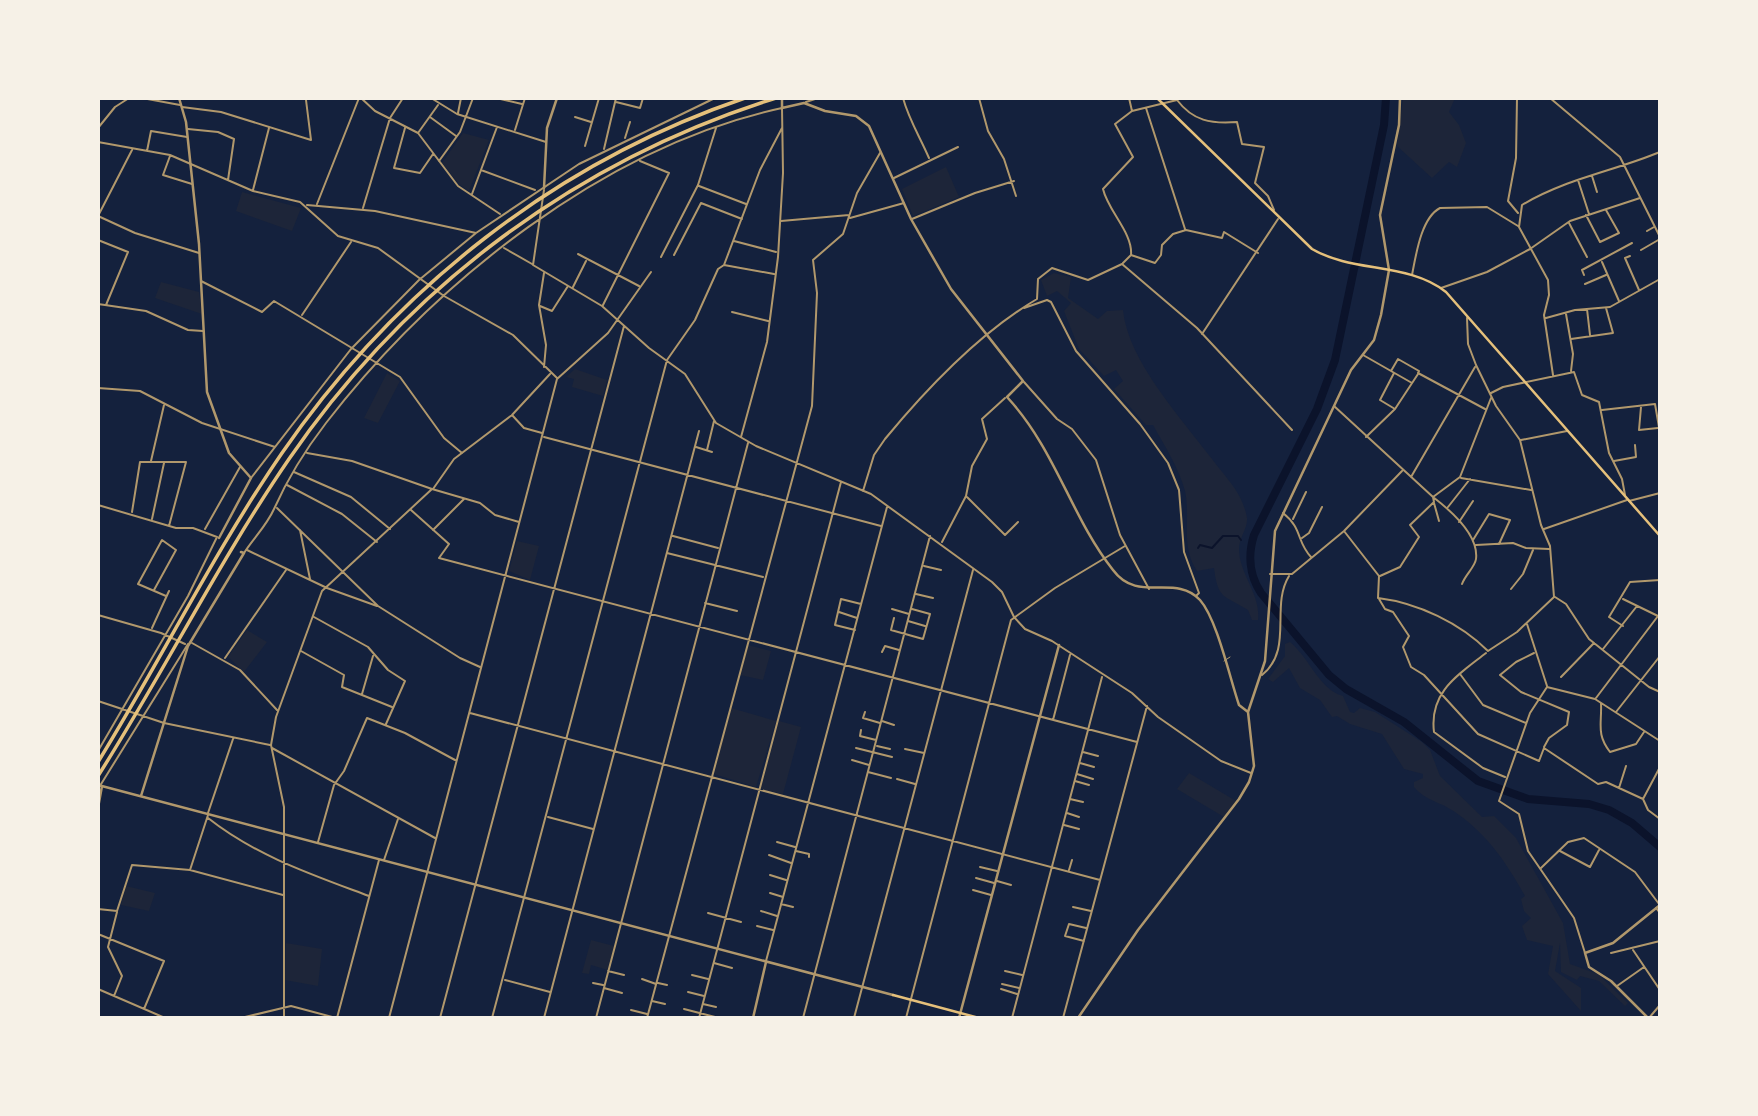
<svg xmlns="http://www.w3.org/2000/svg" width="1758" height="1116" viewBox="0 0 1758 1116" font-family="'Fira Sans',sans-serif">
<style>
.green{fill:#1d2539}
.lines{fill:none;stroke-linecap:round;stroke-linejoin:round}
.stream{stroke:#0b132b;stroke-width:2}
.river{stroke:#0b132b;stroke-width:8}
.service{stroke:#b1986c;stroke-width:1}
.minor{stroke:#b1986c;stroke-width:2}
.tertiary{stroke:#b1986c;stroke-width:2.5}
.secondary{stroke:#e5c07b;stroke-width:2.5}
.primary{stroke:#e5c07b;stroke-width:2.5}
.motorway{stroke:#e5c07b;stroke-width:3.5}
</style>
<rect width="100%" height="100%" fill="#14213d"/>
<path class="green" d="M1403,98h52l-6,14 10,13 7,18 -9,24 -8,-5 -17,16 -35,-32z
M463,133l26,7 -20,51 -10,-7 -17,-21z
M946,167l13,30 -46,19 -11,-27z
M242,192l59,16 -9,23 -56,-20z
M1054,273l17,4 -3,21 30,21 9,-8 16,-1c5,51 58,108 89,149 14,19 31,34 35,59 1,10 -8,20 -8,31 0,25 22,45 19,71h-6l-4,-10c-24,-15 -30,-10 -34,-42l-17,3c-17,-25 -6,-51 -12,-80 -6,-23 -21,-46 -32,-66h-7l-32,-36 9,-8 -7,-11 -12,6 -25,-27 -15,-38 7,-8 -14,-12 -10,5 -6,-16z
M161,282l38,10 3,22 -47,-16z
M575,369l32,11 -4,16 -31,-9 2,-8 -8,-2z
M387,373l13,8 -22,42 -14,-5z
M517,541l22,5 -9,34 -21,-9z
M247,630l20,12 -23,30 -16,-15z
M1290,642c21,18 29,47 53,54l7,16 4,1 6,-5 15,4 47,30 8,8 10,26 42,41 12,-1 22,22 47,85 7,41 28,10 30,29 -3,3 -26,-25 -19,-5 -3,4 -16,-8 -1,-29 -5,28 26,17v23l-33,-37 5,-28 -26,-6 -5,-14 9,-8 -7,-7 -3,-12 4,-3c-19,-34 -38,-62 -70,-84 -14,-10 -29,-11 -41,-25v-5l9,-4v-4l-19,-5 -22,-35 -32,-10 -13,-8 -5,1 -12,-17 -20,-12 -11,-20 -16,14 -5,-3 17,-23v-12z
M748,645l23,6 -8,29 -23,-5z
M731,708l45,13 -20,66 -42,-13z
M779,721l22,6 -18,67 -22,-5z
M1189,773l47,28 -12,16 -47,-28z
M126,886l29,7 -6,18 -28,-6z
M591,940l23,6 -6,24 -17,-5 -2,9 -7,-1z
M286,943l36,6 -4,37 -33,-6z"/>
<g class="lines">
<path class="stream" d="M1250,542l2,1
M1198,548l2,-3 12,3 11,-12h15l3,4"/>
<path class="river" d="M1386,98l-2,27 -49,235 -18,49 -63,126c-6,19 -5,40 7,58l68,82 17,14 58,33 74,59 50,18 61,5 20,6 23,13 28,24"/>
<path class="service" d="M1224,661l6,-4"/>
<path class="minor" d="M142,98l38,7
M361,98l14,13 43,22 40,53 42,28
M431,98l26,16 89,28
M496,98l26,6
M903,98c6,22 17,39 26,60
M979,98l9,33 16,28 12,37
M1129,98l3,13
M1517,98l-1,60 -8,43 10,12
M1550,98l70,59 40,80
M616,102l24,6 3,-10
M806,102l12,-4
M182,107l39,5 90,28 -5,-40
M1146,108l39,121
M458,113l3,-15
M430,117l26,19
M575,117l16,5
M98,128l17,-21 14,-9
M405,128l-11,40 26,5 13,-19
M188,129l30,3 16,7 -6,41
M515,130l10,-32
M418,133l20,-28
M625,138l5,-16
M98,142l72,13 83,36 47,11 38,34 40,12 66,48 69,39 44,43
M585,146l14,-48
M604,149l12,-51
M147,151l4,-20 36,6
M170,156l-7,19 29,9
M439,161l21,-29 13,-34
M481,170l54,20
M1592,176l5,16
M894,178l64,-31
M1578,180l11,34
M699,186l47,18
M253,190l16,-62
M544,190l-11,75 69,41 47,42 36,26 31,49 40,23 115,48 121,88 10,10 12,25 11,12 27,12 80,52 26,24 63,44 30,12
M472,194l25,-67
M317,204l42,-106
M307,205l68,6 101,22
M363,208l27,-90 13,-20
M1586,215l14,27 19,-9 -13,-23
M98,216l37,17 64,20
M98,216l34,-66
M850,218l54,-15
M912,219l63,-26 39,-12
M781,221l68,-6
M1569,223l18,34
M1647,231l7,-4
M98,240l30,12 -22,53
M734,241l42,11
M504,248l28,16
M1641,250l19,-11
M578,254l61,32
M674,255l27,-52 41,16
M1131,255c2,-22 -23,-44 -28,-66l30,-32 -18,-33 17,-13 45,-11c16,21 34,24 60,22l5,22 22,3 -9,36 13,13 6,14
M1630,256l-5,2 14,32
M661,257l37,-72 18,-57
M1602,262l17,39
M1123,263l8,-8 24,8 6,-8 1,-10 11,-11 13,-4 36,8 2,-6 34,21
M724,265l50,9
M544,273l-5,32 7,40 -2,22
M1412,275c4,-20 9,-57 28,-67l47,-1 31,19
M1584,275l-2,-5 50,-27
M201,281l61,31 12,-11 126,76 44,61 18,15
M1585,284l21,-9
M573,287l13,-26
M1441,288l46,-16 43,-23 40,-28 70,-23
M98,304l48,7 42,19 15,1
M603,305l66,-132 -29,-12
M540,306l12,5 16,-25
M1024,308l23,-8 4,2 25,49 64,73 28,39 11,27 5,62 15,41 -3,3
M1587,309l3,26
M732,312l36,9
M1566,314l7,40 -2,17
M302,315l49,-73
M1546,318l29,-8 35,-3 50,-28
M1202,334l76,-115
M1571,339l42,-6 -7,-25
M1363,355l49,28
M1391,371l7,-12 21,12 -1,2 67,36
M1394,373l-14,27 15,9
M1553,375l-9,-60 5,-20 -1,-15 -29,-53 3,-22c43,-26 92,-34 138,-53
M1024,382l33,37 15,10 24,31 24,75 29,54
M98,388l42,3 62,32 73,24
M1491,393l12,-6 71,-15 8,23 17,7 10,51 13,26 3,16
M1334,406l99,91 27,-20 31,-79
M1641,407l-2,23 19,-2
M1602,410l53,-6 5,29
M512,415l12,13 18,5
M544,437l337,89
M1366,437l29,-28 23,-35
M1521,440l46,-9
M696,447l16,5
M707,450l7,-29
M307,453l45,8 80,28
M151,461l13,-56
M1614,461l22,-4 -1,-12
M294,472l57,25 39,32
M1411,477l64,-110
M251,478l100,-129 68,-69 57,-47 103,-69 136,-66
M1461,478l70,12
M287,485l55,29 35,28
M433,489l21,-30 58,-44 38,-41
M863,491l11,-36 11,-16c43,-52 94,-106 152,-140l1,-20 14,-11 36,12 34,-16 75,64 95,102
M967,497l38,38 13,-13
M1629,501l31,-8
M1434,503l5,18
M98,505l78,23h17l24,9 -29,59 -90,155
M1448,507l22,-28
M277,508l101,98 82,52 20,9
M411,510l38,34 -10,14 698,184
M132,512l8,-50h46l-17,64
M1283,513c20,16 13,28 28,44
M152,519l12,-56
M1293,519l13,-27
M1459,522l14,-21
M205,529l35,-62
M1544,529l83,-29
M300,530l10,49
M433,530l31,-31
M1344,531l35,45 -1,22c40,5 82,25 110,53l29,-19 37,-35 -4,-51 -9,-21 -21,-85 -24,-34 -20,-41 -8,-21 -1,-26
M673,536l45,12
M1302,538l7,-5 13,-26
M1473,540l16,-26 21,6 -11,24
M942,542l24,-46 6,-30 15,-27 -5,-20 23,-21
M1476,545l37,-2 13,5 23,1
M247,550l80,38 50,18
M244,553c9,-14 23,-28 30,-44 13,-29 32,-60 52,-86 109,-141 279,-277 456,-315l1,65 -5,84 -11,85 -26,95
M667,553l96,24
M924,566l17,4
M1270,574h22l52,-43 58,-60
M1380,576l20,-9 19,-30 -9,-12 24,-23 -1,-5c17,13 46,38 43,62 -1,8 -11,16 -14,25
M1511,589l12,-15 10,-24
M154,590l22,-40 -14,-10 -24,44 28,12
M916,594l17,4
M1555,597l11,7 23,35 60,48 11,5
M1379,599l6,10 8,3 16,24 -6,11 8,20 13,8 54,59 61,27 5,-13 54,36 8,-2 37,17
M1623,599l37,18
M705,603l32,8
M892,609l17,5
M839,612l18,6
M98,615l63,18 24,11
M314,617l54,30 20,23 17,11 -19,43
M894,618l-3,12 32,9 7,-25 -18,-5
M908,621l17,5
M1527,624l20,62
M1623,626l-14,-9 21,-35 30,-2
M152,628l17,-37
M855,630l-20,-5 6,-26 20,5
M192,643l48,27 37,40
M1603,649l34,-43
M301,651l43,24 -2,12 50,20
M882,652l3,-6 14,4
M1486,653c-28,22 -57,39 -52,79l49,36 22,9
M1534,653l-18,9 -16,13 21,17 48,20 -2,13 -18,13 -5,9
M225,658l61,-88
M1460,674l23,31 43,18
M1262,675c32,-26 8,-68 27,-99
M1561,677l33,-34
M1547,687l-17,26 -31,88 20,13 9,37 46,67 11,35
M1547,687l48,12 65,42
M362,694l11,-38
M1596,698l62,-82
M98,701l66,22 106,22
M1601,703c1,21 -5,31 9,49l26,-8 8,-12
M865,712l-2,6 17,5
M1616,712l44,-56
M470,713l630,167
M1053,720l17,-65
M882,721l12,4
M861,730l-1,6 16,4
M877,746l13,3
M272,748l163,90
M856,748l36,9
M905,749l19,4
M1083,752l15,4
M852,760l17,5
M1080,763l14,4
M1660,767l-17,32 5,11 12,9
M868,772l23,6
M1077,774l16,5
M897,779l18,5
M1075,781l14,4
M1619,788l7,-22
M98,789l90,-145
M1070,799l13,3
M208,813l25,-74
M1067,813l12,4
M548,817l45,12
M208,818c48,38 105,57 161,78
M1064,825l15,4
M318,842l16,-57 10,-14 23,-53 38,15 50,27
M777,842l18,5
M796,851l13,3v3
M1560,851l30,16 9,-17
M769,855l22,8
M384,860l14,-41
M980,867l17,4
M1541,868l27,-26 16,-4 51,34 24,32
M190,870l93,25
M1069,870l3,-10
M770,875l16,5
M976,878l18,5
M997,881l14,4
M973,890l18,5
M770,893l13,4
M781,904l12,3
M1073,907l18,4
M1656,908l4,5
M98,909l19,2 15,-46 58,5 18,-55
M761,911l16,5
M708,913l33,9
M757,926l16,4
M98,934l66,27 -20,48
M1084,941l-19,-5 4,-12 17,4
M1633,950l27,40
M1611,953l49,-12
M766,961l121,-454
M714,963l18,5
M608,971l16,4
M1005,971l17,4
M692,975l16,4
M642,979l14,5
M505,980l45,12
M593,983l10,2
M658,983l9,2
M1002,984l17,4
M1617,986l27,-19
M604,988l18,5
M98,989l67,29
M1001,989l16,5
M688,992l16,4
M114,996l8,-20 -14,-29 9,-35
M652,1001l13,3
M703,1004l13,3
M684,1009l31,8
M631,1010l16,4
M241,1018l50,-12 45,12
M284,1018v-211l-13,-62 5,-28 46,-126 110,-102 48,14 15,12 24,7
M337,1018l42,-158
M389,1018l168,-639 51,-46 43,-61
M440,1018l184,-692
M492,1018l175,-658 28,-40 23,-51 6,-4 36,-95 22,-42
M544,1018l155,-587
M596,1018l152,-575
M647,1018l165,-612 5,-113 -4,-33 30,-26 14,-41 23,-40
M699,1018l142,-536
M803,1018l127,-482
M854,1018l119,-448
M906,1018l105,-398 44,-32 70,-42
M1012,1018l90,-341
M1063,1018l84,-312
M1649,1018l11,-13"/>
<path class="tertiary" d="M179,98l7,24 13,122 8,148 22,61 22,25 -32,60
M782,98v10l22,-5 21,8 31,5 13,10 42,93 40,70 72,92 -16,16c49,53 64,120 106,173 25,34 62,3 87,30 17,19 30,79 39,105l9,7
M544,188l3,-60 10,-30
M98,785l795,210
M141,796l47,-150 56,-93 -3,-1
M98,808l4,-22
M753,1018l13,-56
M959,1018l100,-373
M1078,1018l60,-88 101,-131 10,-17 5,-16 -6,-54 17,-51 10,-130 76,-161 23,-30 7,-25 8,-45 -9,-55 19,-90 1,-27
M1648,1018l-37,-37 -22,-14 -4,-14 28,-10 47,-38"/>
<path class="secondary" d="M893,995l86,23"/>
<path class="primary" d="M1157,98l155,151c41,24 96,13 134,43l214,244"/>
<path class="motorway" d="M98,762c63,-102 116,-210 184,-309 113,-164 274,-291 463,-355
M98,776c66,-104 121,-215 191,-317 118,-172 288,-299 487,-361"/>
</g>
<rect width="1758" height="1116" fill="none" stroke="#f6f1e7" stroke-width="200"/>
</svg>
